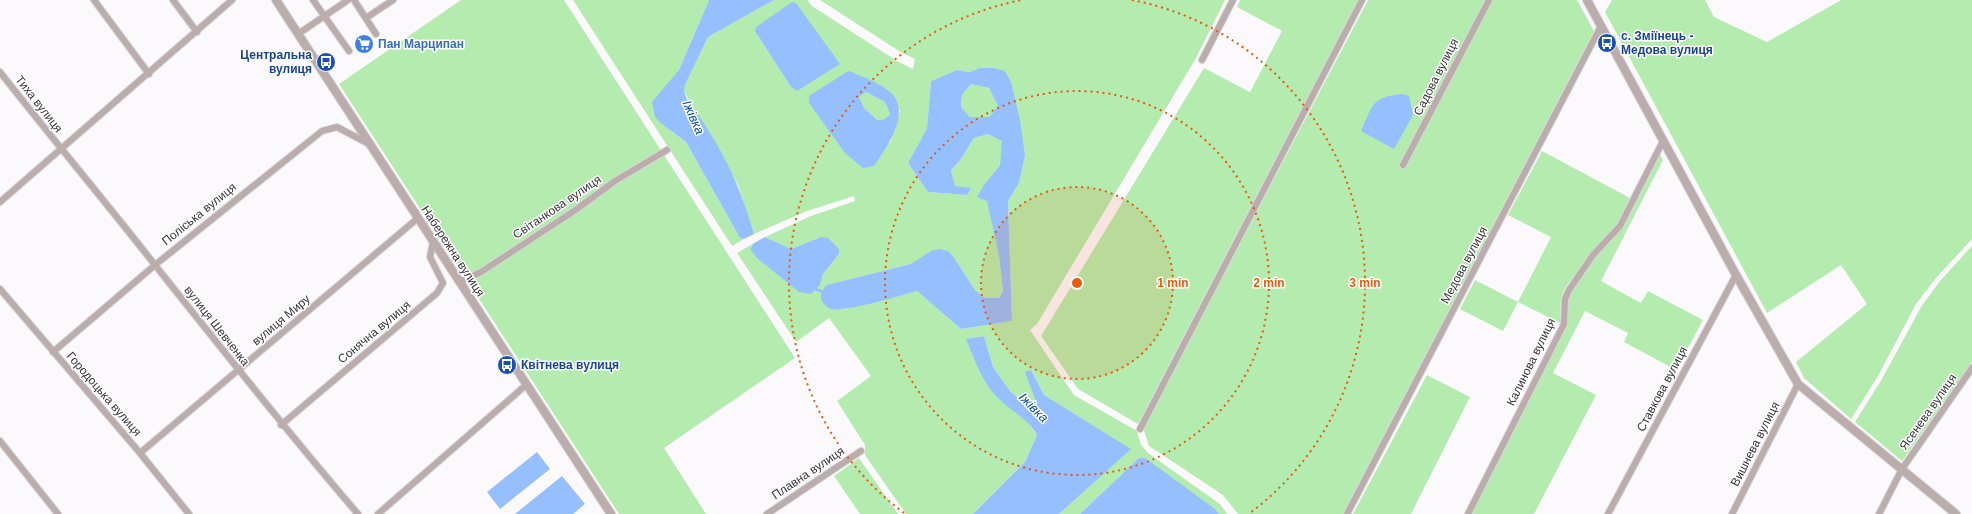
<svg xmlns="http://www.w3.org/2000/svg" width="1972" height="514" viewBox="0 0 1972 514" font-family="Helvetica,sans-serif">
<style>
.green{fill:#b3ecae;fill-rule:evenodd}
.water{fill:#95bffe;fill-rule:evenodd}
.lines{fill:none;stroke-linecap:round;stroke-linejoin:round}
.stream{stroke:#95bffe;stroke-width:2.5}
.minor-casing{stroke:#d9d5da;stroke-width:8}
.tertiary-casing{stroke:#d9d5da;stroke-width:10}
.minor{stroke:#baadab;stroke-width:6}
.tertiary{stroke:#baadab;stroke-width:8}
.ring{fill:none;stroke:#e8590c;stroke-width:2;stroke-dasharray:2 4}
.labels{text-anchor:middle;stroke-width:3;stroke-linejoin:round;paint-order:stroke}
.transit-label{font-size:12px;font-weight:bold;fill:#164399;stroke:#fff;text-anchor:start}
.shop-label{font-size:12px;font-weight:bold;fill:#366cbe;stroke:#fff;text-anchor:start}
.street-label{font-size:12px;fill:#39333b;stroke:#fff}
.water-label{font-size:13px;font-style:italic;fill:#094ea6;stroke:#fff}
.centre{fill:#e8590c;stroke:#fff;stroke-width:2}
.ring-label{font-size:12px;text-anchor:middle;font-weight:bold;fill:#e8590c;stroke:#fff;stroke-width:3;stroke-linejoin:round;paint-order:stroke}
</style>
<rect width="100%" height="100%" fill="#fcf9fd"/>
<path class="green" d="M461,0h103l231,358 -131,90 42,66h-87l-280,-430z
M573,0h136l-30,70 -9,13 -8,41 24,18 54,96 4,1 -12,7z
M774,0h33l5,6 85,55 16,8 2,-10 -13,-6 -82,-53h405l-29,58 -159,266 -7,6 44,65 63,36 4,14 7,8 72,51 7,10h-8l-5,-6 -69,-49 -6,-1 -59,56h-21l71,-65 -86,-54 -13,-25 13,51 -34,-30 -17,-24 -9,-31 -17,3 70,96 -12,27 -52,52h-67l-41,-59v-10l-28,-44 34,-25 -42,-58 -33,24 -59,-89 17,-10 -4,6 70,36 3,-11 16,-20 -18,-17 -30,12 -26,-12 46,-21 44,-15 -1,-5 -47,15 -53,23 -16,-49 -54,-94 1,-6 23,-48zM755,31l42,60 -6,-4zM980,68l45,88 -6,27 -11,18 4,120 -51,8 -44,-38 -73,18 -18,-24 85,-21 44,-5 20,31 10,8h14l4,-7 -4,-35 -15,-71 16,-20 3,-24 -15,-7 -14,4 -15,24 -8,8 4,17 12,8 -39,-3 -20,-29 19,-35 4,-47 26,-11 12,2zM869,79l31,32 -10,32 -81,-47z
M1240,0h118l-220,424 -60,-35 -37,-53 163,-268 46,24 32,-61 -45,-24z
M1368,0h209l17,31 -251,483h-105l-15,-19 -74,-49 -6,-18z
M1612,0h93l9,17 53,25 74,-42h131v239l-36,39 -20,26 -38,72 -27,43 -47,-41 -8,-16 71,-58 -26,-39 -74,48 -162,-301z
M971,84l18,4 9,18 -9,11h-19l-9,-10 1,-12z
M866,92l19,10 5,12 -5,5 -8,1 -14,-12 -4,-11z
M1542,151l88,47 -13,26 -26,29 -26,35 -4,10 -1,25 -42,-21 -15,29 -43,-22 15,-29 43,22 33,-65 -43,-22z
M1660,154l3,6 -62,121 40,22 7,-12 55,29 -27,50 -52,-28 4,-9 -43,-22 -32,62 43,22 -62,119h-63l96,-189 1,-26 3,-7 24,-35 28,-29z
M1972,246v116l-70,99 -47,-39 27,-43 39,-72 19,-26z
M1427,375l43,22 -59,117h-58z
M859,458l39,56h-38l-26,-38z"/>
<path class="water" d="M709,0h65l-66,37 -23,48 -1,6 3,8c33,45 52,82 67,135l-10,5 -4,-1 -54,-96 -24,-18 -7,-7 -3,-15 27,-32z
M792,2l4,1 44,61 -43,27 -6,-4 -36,-56 1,-4z
M980,68h14l11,3 6,11 9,38 5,36 -6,27 -11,18 4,120 -51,8 -44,-38c-18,5 -71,21 -86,18 -3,-1 -7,-4 -9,-8 -3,-6 1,-11 4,-16l85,-21 20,-13 8,-2 9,2 7,8 20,31 10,8h14l4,-7 -4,-35 -12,-55 -10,-4 7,-12 16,-20 2,-24 -14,-7 -14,4 -15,24 -8,8 4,16 16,2 -4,7 -39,-3 -20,-29 19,-35 4,-47 26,-11 12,2zM971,84l18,4 9,18 -9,11h-19l-9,-10 1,-12z
M848,71c12,4 39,15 46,25 15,21 -8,52 -20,70l-11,2 -18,-15 -36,-50v-7zM866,92l19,10 5,12 -5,5 -8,1 -13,-12 -5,-11z
M1402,94l7,2 4,19 -19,34 -33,-18c12,-26 10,-34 41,-37z
M765,237l26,12 30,-12 7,1 11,11v5l-16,20 -3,11 -9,9 -12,-2 -42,-34 -7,-9 4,-6z
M984,336l9,31 17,24 33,29 -18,-48 6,-2 13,25 87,54 -72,65h-86l52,-52 12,-27c-9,-16 -26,-24 -38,-36 -17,-16 -24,-39 -33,-60z
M537,452l13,17 -50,40 -13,-17z
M1139,458h6l69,50 5,6h-139z
M562,476l23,28 -12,10h-58z"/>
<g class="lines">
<path class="stream" d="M813,288l10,4"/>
<g class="minor-casing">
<path id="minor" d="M94,0l55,74
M173,0l24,32
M313,0l36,51
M354,0l22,34
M366,18l27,-18
M298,34l50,-34
M1202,60l31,-60
M0,72c51,65 104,128 155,193 67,84 133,168 203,249
M1403,165l86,-165
M0,202l232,-202
M459,282l22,-10 93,-61 41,-30 52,-31
M0,289l140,164 49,61
M53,352l102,-87 167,-134 15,-4 32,17
M281,425l156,-132 6,-10 -13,-26 3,-15
M1140,429l222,-429
M0,441l58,73
M140,453l278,-235
M378,514l148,-129
M767,514l94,-63
M1347,514l254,-488
M1468,514l96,-190 1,-25 4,-9 24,-35 27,-29 43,-85
M1608,514l128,-239
M1732,514l66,-130
M1879,514l23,-45 70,-101"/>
</g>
<g class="tertiary-casing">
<path id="tertiary" d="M276,0l335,514
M1587,0l149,275 62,109 158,130"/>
</g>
<use href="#minor" class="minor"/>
<use href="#tertiary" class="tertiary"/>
</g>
<circle cx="1077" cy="283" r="96" fill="#e8590c" fill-opacity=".12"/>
<g class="ring">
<circle cx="1077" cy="283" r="96"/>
<circle cx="1077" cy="283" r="192"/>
<path d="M904 513A288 288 0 0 1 1022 0M1132 0A288 288 0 0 1 1250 513"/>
</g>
<defs>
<g id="bus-disc" transform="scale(1)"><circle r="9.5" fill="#1a4fb4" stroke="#fff"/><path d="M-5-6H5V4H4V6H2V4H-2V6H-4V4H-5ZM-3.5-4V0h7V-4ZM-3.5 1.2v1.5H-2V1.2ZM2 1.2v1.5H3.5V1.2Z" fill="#fff"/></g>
<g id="supermarket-disc" transform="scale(1)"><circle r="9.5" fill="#3f7fe0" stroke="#fff"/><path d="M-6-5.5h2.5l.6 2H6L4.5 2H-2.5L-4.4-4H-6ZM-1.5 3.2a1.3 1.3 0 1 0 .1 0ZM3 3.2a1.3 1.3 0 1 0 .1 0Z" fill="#fff"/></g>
</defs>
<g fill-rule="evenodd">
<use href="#bus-disc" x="1607" y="43"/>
<use href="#supermarket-disc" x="364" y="44"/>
<use href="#bus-disc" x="326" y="62"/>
<use href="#bus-disc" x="507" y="365"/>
</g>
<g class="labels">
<g class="transit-label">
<text x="1621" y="40">с. Зміїнець -<tspan x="1621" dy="14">Медова вулиця</tspan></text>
<text x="312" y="59" text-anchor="end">Центральна<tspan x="312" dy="14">вулиця</tspan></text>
<text x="521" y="369">Квітнева вулиця</text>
</g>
<g class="shop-label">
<text x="378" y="48">Пан Марципан</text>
</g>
<g class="street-label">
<text transform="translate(1436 77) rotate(-63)" y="4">Садова вулиця</text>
<text transform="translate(39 104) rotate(52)" y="4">Тиха вулиця</text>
<text transform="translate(557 207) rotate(-34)" y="4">Світанкова вулиця</text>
<text transform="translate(199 214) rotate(-39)" y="4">Поліська вулиця</text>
<text transform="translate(453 251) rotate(57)" y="4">Набережна вулиця</text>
<text transform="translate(1464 265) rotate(-62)" y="4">Медова вулиця</text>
<text transform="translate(281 320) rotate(-40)" y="4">вулиця Миру</text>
<text transform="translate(217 326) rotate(52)" y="4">вулиця Шевченка</text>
<text transform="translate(374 332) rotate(-40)" y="4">Сонячна вулиця</text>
<text transform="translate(1531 362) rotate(-64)" y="4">Калинова вулиця</text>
<text transform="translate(1662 389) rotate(-62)" y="4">Ставкова вулиця</text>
<text transform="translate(104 394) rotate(49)" y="4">Городоцька вулиця</text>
<text transform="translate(1928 412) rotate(-55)" y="4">Ясенева вулиця</text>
<text transform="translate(1755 444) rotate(-63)" y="4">Вишнева вулиця</text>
<text transform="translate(808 473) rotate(-34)" y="4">Плавна вулиця</text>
</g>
<g class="water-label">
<text transform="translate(694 117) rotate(66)" y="5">Іжівка</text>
<text transform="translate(1034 407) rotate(45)" y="5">Іжівка</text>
</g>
</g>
<circle cx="1077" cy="283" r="6" class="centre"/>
<g class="ring-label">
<text x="1173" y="287">1 min</text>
<text x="1269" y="287">2 min</text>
<text x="1365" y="287">3 min</text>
</g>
</svg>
